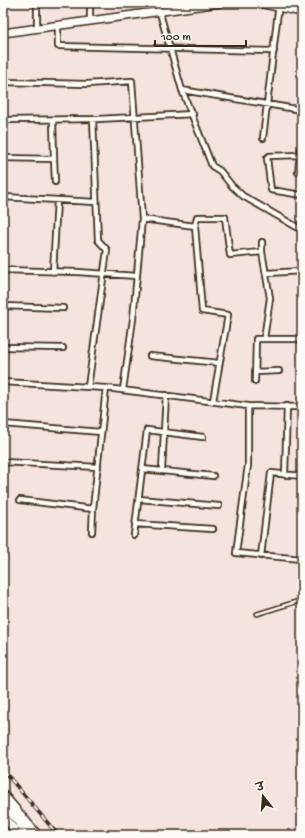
<svg xmlns="http://www.w3.org/2000/svg" width="305" height="838" viewBox="0 0 305 838" font-family="'Gochi Hand','Playpen Sans Deva',sans-serif">
<style>
.lines{fill:none;stroke-linecap:round;stroke-linejoin:round}
.lane-casing{stroke:#3b2a1e;stroke-width:5.5}
.street-casing{stroke:#3b2a1e;stroke-width:8}
.secondary-casing{stroke:#3b2a1e;stroke-width:10}
.lane{stroke:#fdfcf7;stroke-width:2.5}
.street{stroke:#fdfcf7;stroke-width:4.5}
.secondary{stroke:#fdfcf7;stroke-width:7}
.rail-casing{stroke:#3b2a1e;stroke-width:3.5}
.rail{stroke:#fdfcf7;stroke-width:2;stroke-dasharray:6;stroke-linecap:butt}
</style>
<rect width="100%" height="100%" fill="#f5e3df"/>
<filter id="ink" filterUnits="userSpaceOnUse"><feTurbulence type="fractalNoise" baseFrequency=".025" numOctaves="2"/><feDisplacementMap in="SourceGraphic" scale="8" xChannelSelector="R" yChannelSelector="G"/><feConvolveMatrix kernelMatrix="1 2 1 2 8 2 1 2 1" color-interpolation-filters="sRGB"/></filter>
<g filter="url(#ink)">
<g class="lines">
<g class="lane-casing">
<path id="lane" d="M257,614l45,-14"/>
</g>
<g class="street-casing">
<path id="street" d="M37,3v26
M90,3v18
M157,3l25,87 30,76 8,5 12,15 11,10 59,34
M58,26v20l216,5
M3,82l84,2 45,-3 10,138 -9,100 -10,71
M182,90l120,20
M3,120l95,-1 95,-5
M263,138l16,-135
M302,142l-2,13 -31,1 -2,2 4,32 31,5
M3,158l51,1 -1,-39
M54,159l1,23
M298,172l2,-17
M3,197l93,5
M142,219l53,7
M262,252l8,46 -6,41
M3,270l74,2 60,4
M53,272l4,-72
M267,273l35,-2
M3,306l60,2
M3,347l60,1
M150,356l69,7
M255,372l24,-1
M255,381l1,-42h46
M3,382l103,6 142,18 54,1
M88,387l19,-137 -9,-10 -5,-121
M213,401l15,-86 -26,-4 -7,-85 2,-9h28l5,38 32,-3v-10
M248,406v59l-12,88 66,6
M3,424l98,8
M3,462l95,5
M142,469l71,7
M162,470l4,-75
M285,475l2,-69
M139,499l80,7
M20,500l73,9 13,-121
M135,524l78,5
M92,532l1,-23
M134,535l13,-105 56,7
M261,556l10,-83 31,3"/>
</g>
<g class="secondary-casing">
<path id="secondary" d="M259,3l43,9
M3,33l217,-30
M3,794l35,41
M3,804l26,31
M3,816l16,19"/>
</g>
<use href="#lane" class="lane"/>
<use href="#street" class="street"/>
<use href="#secondary" class="secondary"/>
<g class="rail-casing">
<path id="rail" d="M3,770l55,65"/>
</g>
<use href="#rail" class="rail"/>
</g>
</g>
<rect width="305" height="838" fill="none" stroke="#fdfcf7" stroke-width="16"/>
<rect x="8" y="8" width="289" height="822" fill="none" stroke="#3b2a1e" stroke-width="1.5" filter="url(#ink)"/>
<g transform="translate(263 796) rotate(343)" stroke="#fdfcf7" stroke-width="3" paint-order="stroke">
<path d="M0-3L7 15L0 10L-7 15Z" fill="#3b2a1e"/>
<text y="-6" font-size="11" font-weight="bold" text-anchor="middle" fill="#3b2a1e">उ</text>
</g>
<path d="M155 40v6h91v-6" fill="none" stroke="#3b2a1e" stroke-width="2"/>
<text x="161" y="40" font-size="12" fill="#3b2a1e" stroke="#fdfcf7" stroke-width="3" paint-order="stroke">100 m</text>
</svg>
